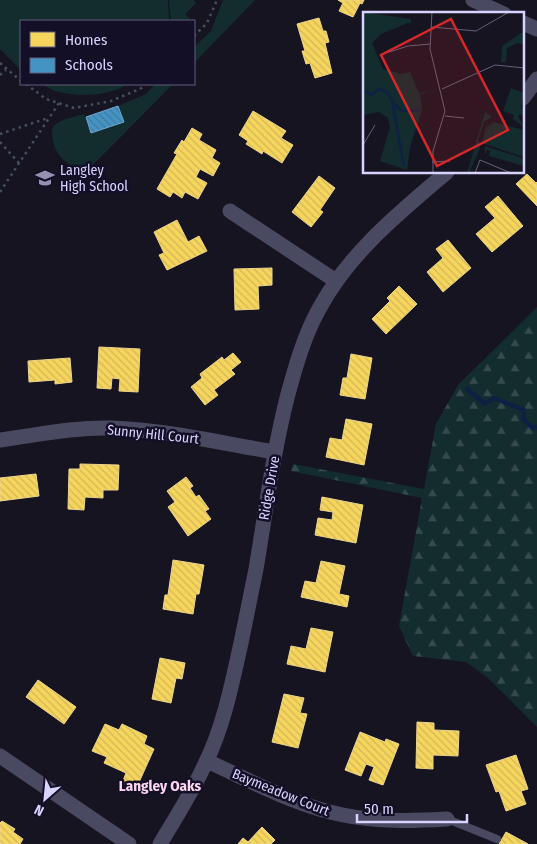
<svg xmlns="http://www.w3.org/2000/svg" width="537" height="844" viewBox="0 0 537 844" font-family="'Fira Sans Condensed',sans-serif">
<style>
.green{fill:#132c2d}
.forest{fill:url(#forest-firs)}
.homes{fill:url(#homes-back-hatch);stroke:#edd58d}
.schools{fill:url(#schools-back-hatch);stroke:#70a6d5}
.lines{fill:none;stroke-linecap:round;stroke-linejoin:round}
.stream{stroke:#0d2144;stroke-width:4.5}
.path{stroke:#44505f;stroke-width:2.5;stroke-dasharray:2.5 4;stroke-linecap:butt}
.service{stroke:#4a4962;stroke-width:8}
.minor{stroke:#4a4962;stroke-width:15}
.labels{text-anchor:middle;stroke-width:5;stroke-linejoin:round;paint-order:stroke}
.poi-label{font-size:14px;fill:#d9d4ff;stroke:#130f26;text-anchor:start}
.street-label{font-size:14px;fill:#d9d4ff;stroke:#130f26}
.neighbourhood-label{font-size:15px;font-weight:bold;fill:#ffd6f0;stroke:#130f26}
.inset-river{fill:none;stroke:#0d2144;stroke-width:2.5}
.inset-road{fill:none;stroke:#64617a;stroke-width:1}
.view{fill:#d62828;fill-opacity:0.15;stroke:#d62828;stroke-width:2.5}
.inset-edge{fill:none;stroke:#d9d4ff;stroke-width:2.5}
</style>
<defs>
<pattern id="forest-firs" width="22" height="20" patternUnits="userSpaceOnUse" patternTransform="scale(1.25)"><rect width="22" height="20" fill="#132c2d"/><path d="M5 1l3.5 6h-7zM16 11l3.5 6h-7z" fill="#354a4c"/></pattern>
<pattern id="homes-back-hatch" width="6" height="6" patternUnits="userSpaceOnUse" patternTransform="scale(1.25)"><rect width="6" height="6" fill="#f6d55c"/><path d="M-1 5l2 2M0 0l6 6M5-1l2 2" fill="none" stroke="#d2b759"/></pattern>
<pattern id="schools-back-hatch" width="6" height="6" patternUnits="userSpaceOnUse" patternTransform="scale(1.25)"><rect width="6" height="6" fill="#4393c3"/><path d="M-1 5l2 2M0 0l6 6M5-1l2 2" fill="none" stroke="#427a9f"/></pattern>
</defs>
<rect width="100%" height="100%" fill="#161421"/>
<path class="green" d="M0,0h168l1,21h-148v49l-21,-21z
M169,0h25l2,3 -11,11 7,7h-21z
M223,0h32l-61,63v-16l17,-16z
M42,84h85c-16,12 -48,13 -68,8 -6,-1 -12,-5 -17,-8z
M155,84h18l-91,92c-19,-18 -30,-20 -30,-48l5,-5 9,-4 18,-5 8,19 32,-11 -6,-16 28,-12z"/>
<path class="forest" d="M537,307v420l-49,-49 -22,-16 -53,-6 -14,-30 23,-128 -131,-27 2,-7 131,25 12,-65 22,-39z"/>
<path class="homes" d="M338,0h26l-2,4 -2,-1 -7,14 -14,-6 4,-8z
M319,18l4,13h3l3,11 -4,1 7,30 -17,5 -5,-15 -4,1 -4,-13h3l-8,-27z
M253,111l33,20 -5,7 12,7 -11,18 -19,-12 -1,3 -16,-10 2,-3 -9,-6z
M192,128l10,6 -3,6 17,10 -4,8 8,5 -7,13 -13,-7 -4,8 11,6 -9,16 -13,-7 -3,6 -9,-6 -3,5 -13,-8 20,-35 -3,-1 8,-13 2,2z
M527,174l9,9 1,-1v24l-21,-22z
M319,176l16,12 -15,22 3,2 -12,15 -19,-15z
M498,196l25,30 -31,26 -16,-18 19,-16 -10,-11z
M177,220l11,22 11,-6 8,15 -40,19 -8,-15 5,-2 -10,-21z
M448,240l23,28 -28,24 -16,-20 16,-14 -7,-9z
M272,268v17l-14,1 1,23 -24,1 -1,-41z
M399,286l18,18 -31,30 -14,-15 18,-18 -3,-3z
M99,347l41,2 -2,43 -19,-1 1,-12 -8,-1 -1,11 -14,-1z
M233,353l8,9 -10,8 4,4 -21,16 4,5 -13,10 -14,-18 11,-9 -2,-4 22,-17 2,3z
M351,354l21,4 -7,41 -25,-4 3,-17h4z
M70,358l2,24 -17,2v-4l-26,2 -1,-21z
M346,419l26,5 -8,41 -38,-8 4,-19 12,2z
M80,464l39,1 -1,25h-15v8l-18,-1 -1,13 -16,-1 1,-40h11z
M36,474l3,22 -39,5v-23z
M186,477l7,9 -3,2 6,9 3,-2 10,14 -4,2 6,8 -23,17 -20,-29 7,-5 -8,-11z
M322,497l41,8 -7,38 -41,-8 3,-17 14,2 1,-8 -13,-2z
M173,560l31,5 -5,29h-3l-3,20 -30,-5 2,-14h3z
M321,561l24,5 -6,28 10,2 -2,11 -46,-10 4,-16 11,2z
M311,628l22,4 -8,40 -38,-8 4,-18 15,3z
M160,658l25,5 -3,16 -6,-1 -5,25 -19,-4z
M38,680l38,27 -12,17 -38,-27z
M284,694l20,4 -4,15 7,1 -9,34 -26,-6z
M417,722l17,1v7l25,1 -1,25 -25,-1v14l-17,-1z
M105,724l14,6 3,-6 25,12 -3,8 10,5 -18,40 -14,-6 4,-10 -22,-10 3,-6 -15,-6z
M360,732l25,10 1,-3 13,5 -16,41 -14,-5 5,-13 -8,-3 -5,12 -16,-6z
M516,755l12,34 -7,2 5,13 -20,7 -7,-20 -3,1 -10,-27z
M2,821l13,8 -2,3 10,7 -3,5h-20v-21z
M262,827l13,13 -4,4h-33l5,-6 5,4z
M506,832l22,12h-29z"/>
<path class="schools" d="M118,106l6,16 -33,11 -5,-16z"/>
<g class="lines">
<path class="stream" d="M467,389l18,15 9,-6 30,12 -1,9 10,9 4,-1"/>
<path class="path" d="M194,36l13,-13 10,-23
M0,63l21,18
M0,75l6,-5
M26,84l20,15 28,9 37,-7 29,-12 6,-5
M0,134l48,-16
M0,142l19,21
M0,192l59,-89"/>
<path class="service" d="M447,819l50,20"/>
<path class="minor" d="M473,0l31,14
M523,23l14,6
M523,98l14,-19
M230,211l106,70
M0,440c37,-5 74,-13 111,-12 55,2 110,15 164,24
M0,756l129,88
M207,761c44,20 89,45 136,54 35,7 69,6 104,4
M160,844c16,-27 33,-53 46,-82 18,-37 26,-79 35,-119 5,-25 10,-50 15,-74 10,-59 17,-117 32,-175 8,-29 16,-58 31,-85 30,-56 80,-96 128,-137"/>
</g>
<defs>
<g id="school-bare" transform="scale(1.5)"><path d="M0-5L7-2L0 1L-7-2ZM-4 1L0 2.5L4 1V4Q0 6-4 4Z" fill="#9591b1" stroke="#130f26" stroke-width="2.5" paint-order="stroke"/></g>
</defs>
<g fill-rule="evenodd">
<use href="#school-bare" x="45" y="178"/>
</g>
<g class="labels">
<g class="poi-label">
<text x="60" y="175">Langley<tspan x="60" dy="16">High School</tspan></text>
</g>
<g class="street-label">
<text transform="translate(153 434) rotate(6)" y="5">Sunny Hill Court</text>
<text transform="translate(269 488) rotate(-80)" y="5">Ridge Drive</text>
<text transform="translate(281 792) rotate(22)" y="5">Baymeadow Court</text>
</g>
<g class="neighbourhood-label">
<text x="160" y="791">Langley Oaks</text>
</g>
</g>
<g transform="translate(363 12)">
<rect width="161" height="161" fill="#161421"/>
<path d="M148,76l13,5 -3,17 3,-3v12l-3,-5 -3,2 6,11 -11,-8 1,-4 -11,-4zM122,100l7,5 -8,5 -6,18 2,8 -10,23 3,1 -6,1zM131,110l30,8v27l-42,-14 4,-16zM122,134l37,12 2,8 -35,-10 1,-5 -3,-1 -2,4z" fill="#132c2d"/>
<path d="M0,0l48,7v4l17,2 -20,-2 -27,11 -9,9 11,26 19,5 8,-2 9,21 19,-4 -18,5 2,16 -12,37 -3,23 -27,-9 10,-34 -2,-9 -9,-6 -16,3z" fill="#132c2d"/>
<path d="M161,19v14l-7,-2 -10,5 -1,14h-5l1,-16z" fill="#132c2d"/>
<path class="inset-river" d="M0,78l9,5 7,-6 7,2 6,9 12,66M31,92l8,7 18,-1"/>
<path class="inset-road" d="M69,0l-2,37 15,62 -12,40v22M68,15l45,4 33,-19M23,41l22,-7 22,-2M79,77l53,-24 30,3M82,104l19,2M0,133l12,-20M69,150l18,-1M112,161l5,-13 31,13"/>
<path class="view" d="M88,7l57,111 -71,36 -56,-111z"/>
<rect width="161" height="161" class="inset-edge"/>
</g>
<rect x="20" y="20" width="175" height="65" fill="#130f26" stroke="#625e7d"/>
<rect x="30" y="32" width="25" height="15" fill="#f6d55c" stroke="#625e7d"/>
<text x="65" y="45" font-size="15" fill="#d9d4ff">Homes</text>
<rect x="30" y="58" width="25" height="15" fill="#4393c3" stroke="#625e7d"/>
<text x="65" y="70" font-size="15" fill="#d9d4ff">Schools</text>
<g transform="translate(45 799) rotate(207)" stroke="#130f26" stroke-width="4" paint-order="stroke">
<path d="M0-4L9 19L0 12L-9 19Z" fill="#d9d4ff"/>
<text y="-8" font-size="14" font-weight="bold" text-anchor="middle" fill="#d9d4ff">N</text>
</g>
<path d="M357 814v8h110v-8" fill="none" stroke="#d9d4ff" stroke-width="2.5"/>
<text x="364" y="814" font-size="15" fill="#d9d4ff" stroke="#130f26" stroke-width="4" paint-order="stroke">50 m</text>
</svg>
